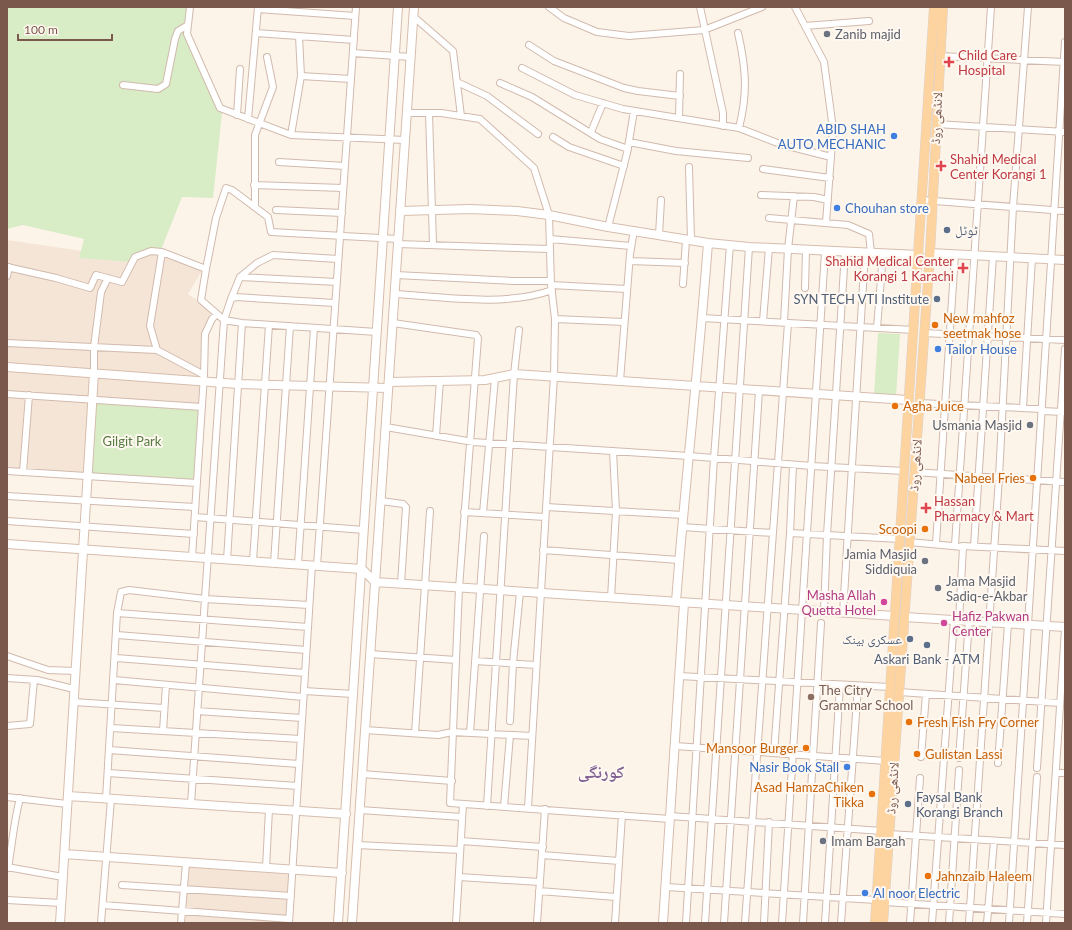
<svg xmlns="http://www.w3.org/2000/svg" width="1072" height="930" viewBox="0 0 1072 930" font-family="Lato,'Noto Naskh Arabic',sans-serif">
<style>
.residential{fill:#f5e5d7}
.green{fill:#d8ecc6}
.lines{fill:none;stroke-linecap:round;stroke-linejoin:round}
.street-casing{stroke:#d1baad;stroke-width:8}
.secondary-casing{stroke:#d6bdad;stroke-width:10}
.primary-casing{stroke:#dad0cd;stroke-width:10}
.street{stroke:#fff;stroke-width:6}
.secondary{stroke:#fff;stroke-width:8}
.primary{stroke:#fdd4a0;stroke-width:9}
.worship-dot{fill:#6b7280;stroke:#fff8f0;stroke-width:1.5}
.health-dot{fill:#e0444e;stroke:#fff8f0;stroke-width:1.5}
.shop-dot{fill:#3f7fe0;stroke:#fff8f0;stroke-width:1.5}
.service-dot{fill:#5c6f8a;stroke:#fff8f0;stroke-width:1.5}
.food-dot{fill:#e8710a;stroke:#fff8f0;stroke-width:1.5}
.hotel-dot{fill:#d1479c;stroke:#fff8f0;stroke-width:1.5}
.education-dot{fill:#8d6e63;stroke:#fff8f0;stroke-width:1.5}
.labels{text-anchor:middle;stroke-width:4;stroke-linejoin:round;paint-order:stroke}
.worship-label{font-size:13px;fill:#5b616d;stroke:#fff8f0;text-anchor:start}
.health-label{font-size:13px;fill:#be3a42;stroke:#fff8f0;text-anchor:start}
.street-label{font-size:13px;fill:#7a584b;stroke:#fff8f0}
.shop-label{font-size:13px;fill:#366cbe;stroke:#fff8f0;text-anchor:start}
.service-label{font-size:13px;fill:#4e5e75;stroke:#fff8f0;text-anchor:start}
.food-label{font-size:13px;fill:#c56008;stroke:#fff8f0;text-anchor:start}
.park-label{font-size:13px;fill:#557a3f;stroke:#fff8f0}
.hotel-label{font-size:13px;fill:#b23c85;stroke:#fff8f0;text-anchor:end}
.education-label{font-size:13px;fill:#785e54;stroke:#fff8f0;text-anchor:start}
.district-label{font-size:17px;font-weight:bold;fill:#816395;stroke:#fff8f0}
</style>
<rect width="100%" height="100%" fill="#fdf4e9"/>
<path class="residential" d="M7,240l123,18 31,-8 44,16 -17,28 24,17 -10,22 -8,149 -187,-14z
M189,865l100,6 -3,52h-101z"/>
<path class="green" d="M7,7h180l-2,27 37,79 -9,85 -31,-1 -21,53 -8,-1 -21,13 -53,-4 5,-19 -61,-14 -16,4z
M878,333l22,1 -4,63 -22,-2z
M92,400l110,7 -5,76 -109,-6z"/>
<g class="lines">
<g class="street-casing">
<path id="street" d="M190,7l-3,27 33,74 71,27 114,5
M549,7l15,11 33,14 32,4 75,-6 58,-23
M700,7l23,106v13
M795,7l29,55 9,67 -7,94
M258,9l97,7
M414,17l39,34 8,65
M805,26l64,-5
M256,33l98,7
M738,33c8,35 10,60 1,95
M529,45l25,16 70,27 14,3 42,5
M353,53l58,4
M940,56l125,6
M522,68l53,27 48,14 116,19 41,16 51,13
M301,76l50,3
M457,82l30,14 51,38
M500,83l32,14 68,42 28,10
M123,85l35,4 8,-5 9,-45 3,-8 10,-6
M407,113h34l39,6 54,49 15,47 2,70 4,34 -1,57 -26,432
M429,113l4,131
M237,115l3,-46
M679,118l1,-44
M248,119l10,-112
M936,124l129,8
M591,132l12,-29
M291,135l10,-59 -2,-40
M553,137l16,10 55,19
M629,142l47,9 72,7
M279,162l66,4
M689,167l2,73
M763,169l67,9
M254,185l89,3
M761,195l53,2 14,3
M922,200l143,11
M255,206v-71l18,-48 -6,-30
M276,210l66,3
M769,218l79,7 21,9 2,19
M608,227l19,-74 7,-42
M659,235l2,-35
M550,239l81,7
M398,244l151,5
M630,261l55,2
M7,267l49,11 34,10 6,-13 26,7 13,-25 16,-6 11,1 44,17 -5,31 23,20 18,3 135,9
M206,269l10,-51 10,-30 6,2 36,27 3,15 127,7
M396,275l117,6h38
M7,276l2,-9
M240,277l97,5
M683,284l3,-44
M551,285l76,4
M805,288l1,-38
M395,294c47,3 112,13 157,-4
M231,299l9,-22 17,-14 16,-8 65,4
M702,318l212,12
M555,319l69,3
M763,321l6,-73
M784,322l4,-73 6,-53
M393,323l83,12 2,3 -19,250 -9,215 220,16
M877,328l6,-74
M924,333l141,7
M7,343l150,7 47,25
M157,350l-7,-24 12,-74
M94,373v-26l7,-55 7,-14
M620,381l10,-127 4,-24
M7,394l195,13
M919,403l123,6
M1023,408l9,-150
M1042,411l21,1
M386,427l87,15 216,14 123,10 92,5
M436,436l4,-56
M7,471l190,12
M23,472l6,-77
M914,472l151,10
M7,496l188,11
M381,501l22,3 3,3 -5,77
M546,507l137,8
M464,512l81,5
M483,513l12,-135
M195,517l169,13
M7,521l187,13
M682,527l91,6
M790,533l110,6
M909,542l54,5 -4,73
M936,544l19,-290
M955,545l36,-538
M962,546l103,5
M974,546l19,-290
M543,550l136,10
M192,557l12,-182 1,-41 7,-15 5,-5
M227,560l15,-237
M253,561l16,-236
M274,563l16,-237
M298,564l16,-236
M317,566l39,-559
M611,598l5,-87 -3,-60
M824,612l3,-77 18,-283
M117,613l191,14
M843,613l22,-360
M117,635l189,15
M370,654l86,6
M7,656l41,14 28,1
M116,658l189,15
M475,661l61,4
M679,676l211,11
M7,678l30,2 37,9
M114,680l189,17
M304,691l49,3
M899,692l161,11
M74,702l90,6
M197,711l105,7
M510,721l3,-58 7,-71
M7,726l23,-2 4,-44
M111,728l190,11
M365,730l73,5 14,-3 80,4
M163,731l3,-46
M415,733l15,-222
M470,733l14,-197
M675,746l211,15
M109,750l190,14
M774,753l16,-220 3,-68
M921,757l5,-63
M959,758l10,-137
M998,763l10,-139
M1037,768l28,-419
M108,773l190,13
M1056,773h9
M362,774l90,7
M7,797l60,7
M106,799l11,-186 4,-21 8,-2 76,9 104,6
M191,804l33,-484 7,-21 4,-2 100,6
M487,806l27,-432 5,-44
M504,807l6,-72
M360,810l102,7
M670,816l212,15
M889,834l176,11
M461,841l82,6
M357,845l103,5
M542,855l77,6
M7,867l56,10
M8,868c4,-23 6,-47 12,-70
M266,868l3,-59
M459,877l81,5
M122,885l169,11
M666,887l210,13
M539,891l77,6
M7,900l54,3
M885,902l180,12
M103,905l186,14
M101,923l10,-124
M181,923l5,-60
M289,923l23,-358
M456,923l7,-119
M537,923l8,-114
M615,923l7,-108
M686,923l28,-465 16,-213
M705,923l44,-676
M724,923l35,-532
M745,923l43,-600
M764,923l5,-101
M782,923l43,-671
M803,923l18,-300
M825,923l15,-238
M841,923l17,-237
M910,923l10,-145
M932,923l22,-303
M949,923l10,-153
M969,923l30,-446 14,-270 15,-200
M987,923l7,-82
M1009,923l56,-881
M1027,923l10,-146
M1046,923l19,-294"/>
</g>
<g class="secondary-casing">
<path id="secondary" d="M400,211l70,-2 47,2 32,4 59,12 100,16 41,4 170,8
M930,253l135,7
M7,367l231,17 150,4
M389,382l96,-2 29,-6 394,26
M7,544l355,25 13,13 520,34
M676,602c9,-120 23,-239 32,-359
M904,617l161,10
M68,796l278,18
M64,854l278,19
M60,923l34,-550
M338,923l60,-916
M352,923l62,-916
M663,923l21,-320"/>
</g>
<g class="primary-casing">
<path id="primary" d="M875,923l59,-916
M883,923l47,-670 13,-246"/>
</g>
<use href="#street" class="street"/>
<use href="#secondary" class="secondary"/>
<use href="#primary" class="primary"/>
</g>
<g class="worship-dot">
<circle cx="827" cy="34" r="4"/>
<circle cx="1030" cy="425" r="4"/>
<circle cx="925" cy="561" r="4"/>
<circle cx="938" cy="588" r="4"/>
<circle cx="823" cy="841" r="4"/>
</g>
<g class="health-dot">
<path d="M947 56h4v4h4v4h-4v4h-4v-4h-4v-4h4z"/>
<path d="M939 160h4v4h4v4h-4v4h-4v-4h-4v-4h4z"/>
<path d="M961 262h4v4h4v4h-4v4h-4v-4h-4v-4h4z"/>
<path d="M924 502h4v4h4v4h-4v4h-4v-4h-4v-4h4z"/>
</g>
<g class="shop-dot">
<circle cx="894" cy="136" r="4"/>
<circle cx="837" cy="208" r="4"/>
<circle cx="938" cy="349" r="4"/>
<circle cx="847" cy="767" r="4"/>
<circle cx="865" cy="893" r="4"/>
</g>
<g class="service-dot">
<circle cx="947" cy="230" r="4"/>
<circle cx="937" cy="299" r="4"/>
<circle cx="910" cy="639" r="4"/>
<circle cx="927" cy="645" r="4"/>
<circle cx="908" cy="804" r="4"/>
</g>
<g class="food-dot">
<circle cx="935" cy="325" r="4"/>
<circle cx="895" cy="406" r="4"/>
<circle cx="1033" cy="478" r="4"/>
<circle cx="925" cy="529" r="4"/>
<circle cx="909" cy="722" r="4"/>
<circle cx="806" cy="748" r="4"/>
<circle cx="917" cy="754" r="4"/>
<circle cx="872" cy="794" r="4"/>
<circle cx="928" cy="876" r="4"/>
</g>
<g class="hotel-dot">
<circle cx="884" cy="602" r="4"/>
<circle cx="944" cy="623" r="4"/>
</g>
<circle class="education-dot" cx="811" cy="697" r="4"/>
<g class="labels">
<g class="worship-label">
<text x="835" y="39">Zanib majid</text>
<text x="1022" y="430" text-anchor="end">Usmania Masjid</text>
<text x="917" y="559" text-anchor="end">Jamia Masjid<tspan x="917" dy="15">Siddiquia</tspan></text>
<text x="946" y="586">Jama Masjid<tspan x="946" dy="15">Sadiq-e-Akbar</tspan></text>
<text x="831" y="846">Imam Bargah</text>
</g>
<g class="health-label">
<text x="958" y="60">Child Care<tspan x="958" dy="15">Hospital</tspan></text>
<text x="950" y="164">Shahid Medical<tspan x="950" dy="15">Center Korangi 1</tspan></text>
<text x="954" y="266" text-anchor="end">Shahid Medical Center<tspan x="954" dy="15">Korangi 1 Karachi</tspan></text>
<text x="934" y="506">Hassan<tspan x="934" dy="15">Pharmacy &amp; Mart</tspan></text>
</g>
<g class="street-label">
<text transform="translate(936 118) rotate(-87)" y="5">لانڈھی روڈ</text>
<text transform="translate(915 465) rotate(-86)" y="5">لانڈھی روڈ</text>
<text transform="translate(892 788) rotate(-86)" y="5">لانڈھی روڈ</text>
</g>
<g class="shop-label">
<text x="886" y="134" text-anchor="end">ABID SHAH<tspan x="886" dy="15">AUTO MECHANIC</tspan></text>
<text x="845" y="213">Chouhan store</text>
<text x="946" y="354">Tailor House</text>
<text x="839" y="772" text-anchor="end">Nasir Book Stall</text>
<text x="873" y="898">Al noor Electric</text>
</g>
<g class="service-label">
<text x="955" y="235">ٹوٹل</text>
<text x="929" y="304" text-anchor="end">SYN TECH VTI Institute</text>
<text x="902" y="644" text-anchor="end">عسکری بینک</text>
<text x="927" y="664" text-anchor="middle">Askari Bank - ATM</text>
<text x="916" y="802">Faysal Bank<tspan x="916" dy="15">Korangi Branch</tspan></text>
</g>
<g class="food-label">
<text x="943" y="323">New mahfoz<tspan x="943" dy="15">seetmak hose</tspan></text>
<text x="903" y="411">Agha Juice</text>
<text x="1025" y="483" text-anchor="end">Nabeel Fries</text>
<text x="917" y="534" text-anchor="end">Scoopi</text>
<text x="917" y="727">Fresh Fish Fry Corner</text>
<text x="798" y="753" text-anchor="end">Mansoor Burger</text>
<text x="925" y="759">Gulistan Lassi</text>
<text x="864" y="792" text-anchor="end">Asad HamzaChiken<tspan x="864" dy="15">Tikka</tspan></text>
<text x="936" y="881">Jahnzaib Haleem</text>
</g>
<g class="park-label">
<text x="132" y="446">Gilgit Park</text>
</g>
<g class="hotel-label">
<text x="876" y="600">Masha Allah<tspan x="876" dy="15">Quetta Hotel</tspan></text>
<text x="952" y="621" text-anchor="start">Hafiz Pakwan<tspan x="952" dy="15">Center</tspan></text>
</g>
<g class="education-label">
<text x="819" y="695">The Citry<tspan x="819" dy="15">Grammar School</tspan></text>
</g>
<g class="district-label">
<text x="601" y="778">کورنگی</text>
</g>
</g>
<rect width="1072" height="930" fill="none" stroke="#7a584b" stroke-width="16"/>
<path d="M18 34v6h94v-6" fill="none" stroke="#7a584b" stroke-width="2"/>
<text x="24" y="34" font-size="12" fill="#7a584b" stroke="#fff8f0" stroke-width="3" paint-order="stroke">100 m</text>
</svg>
